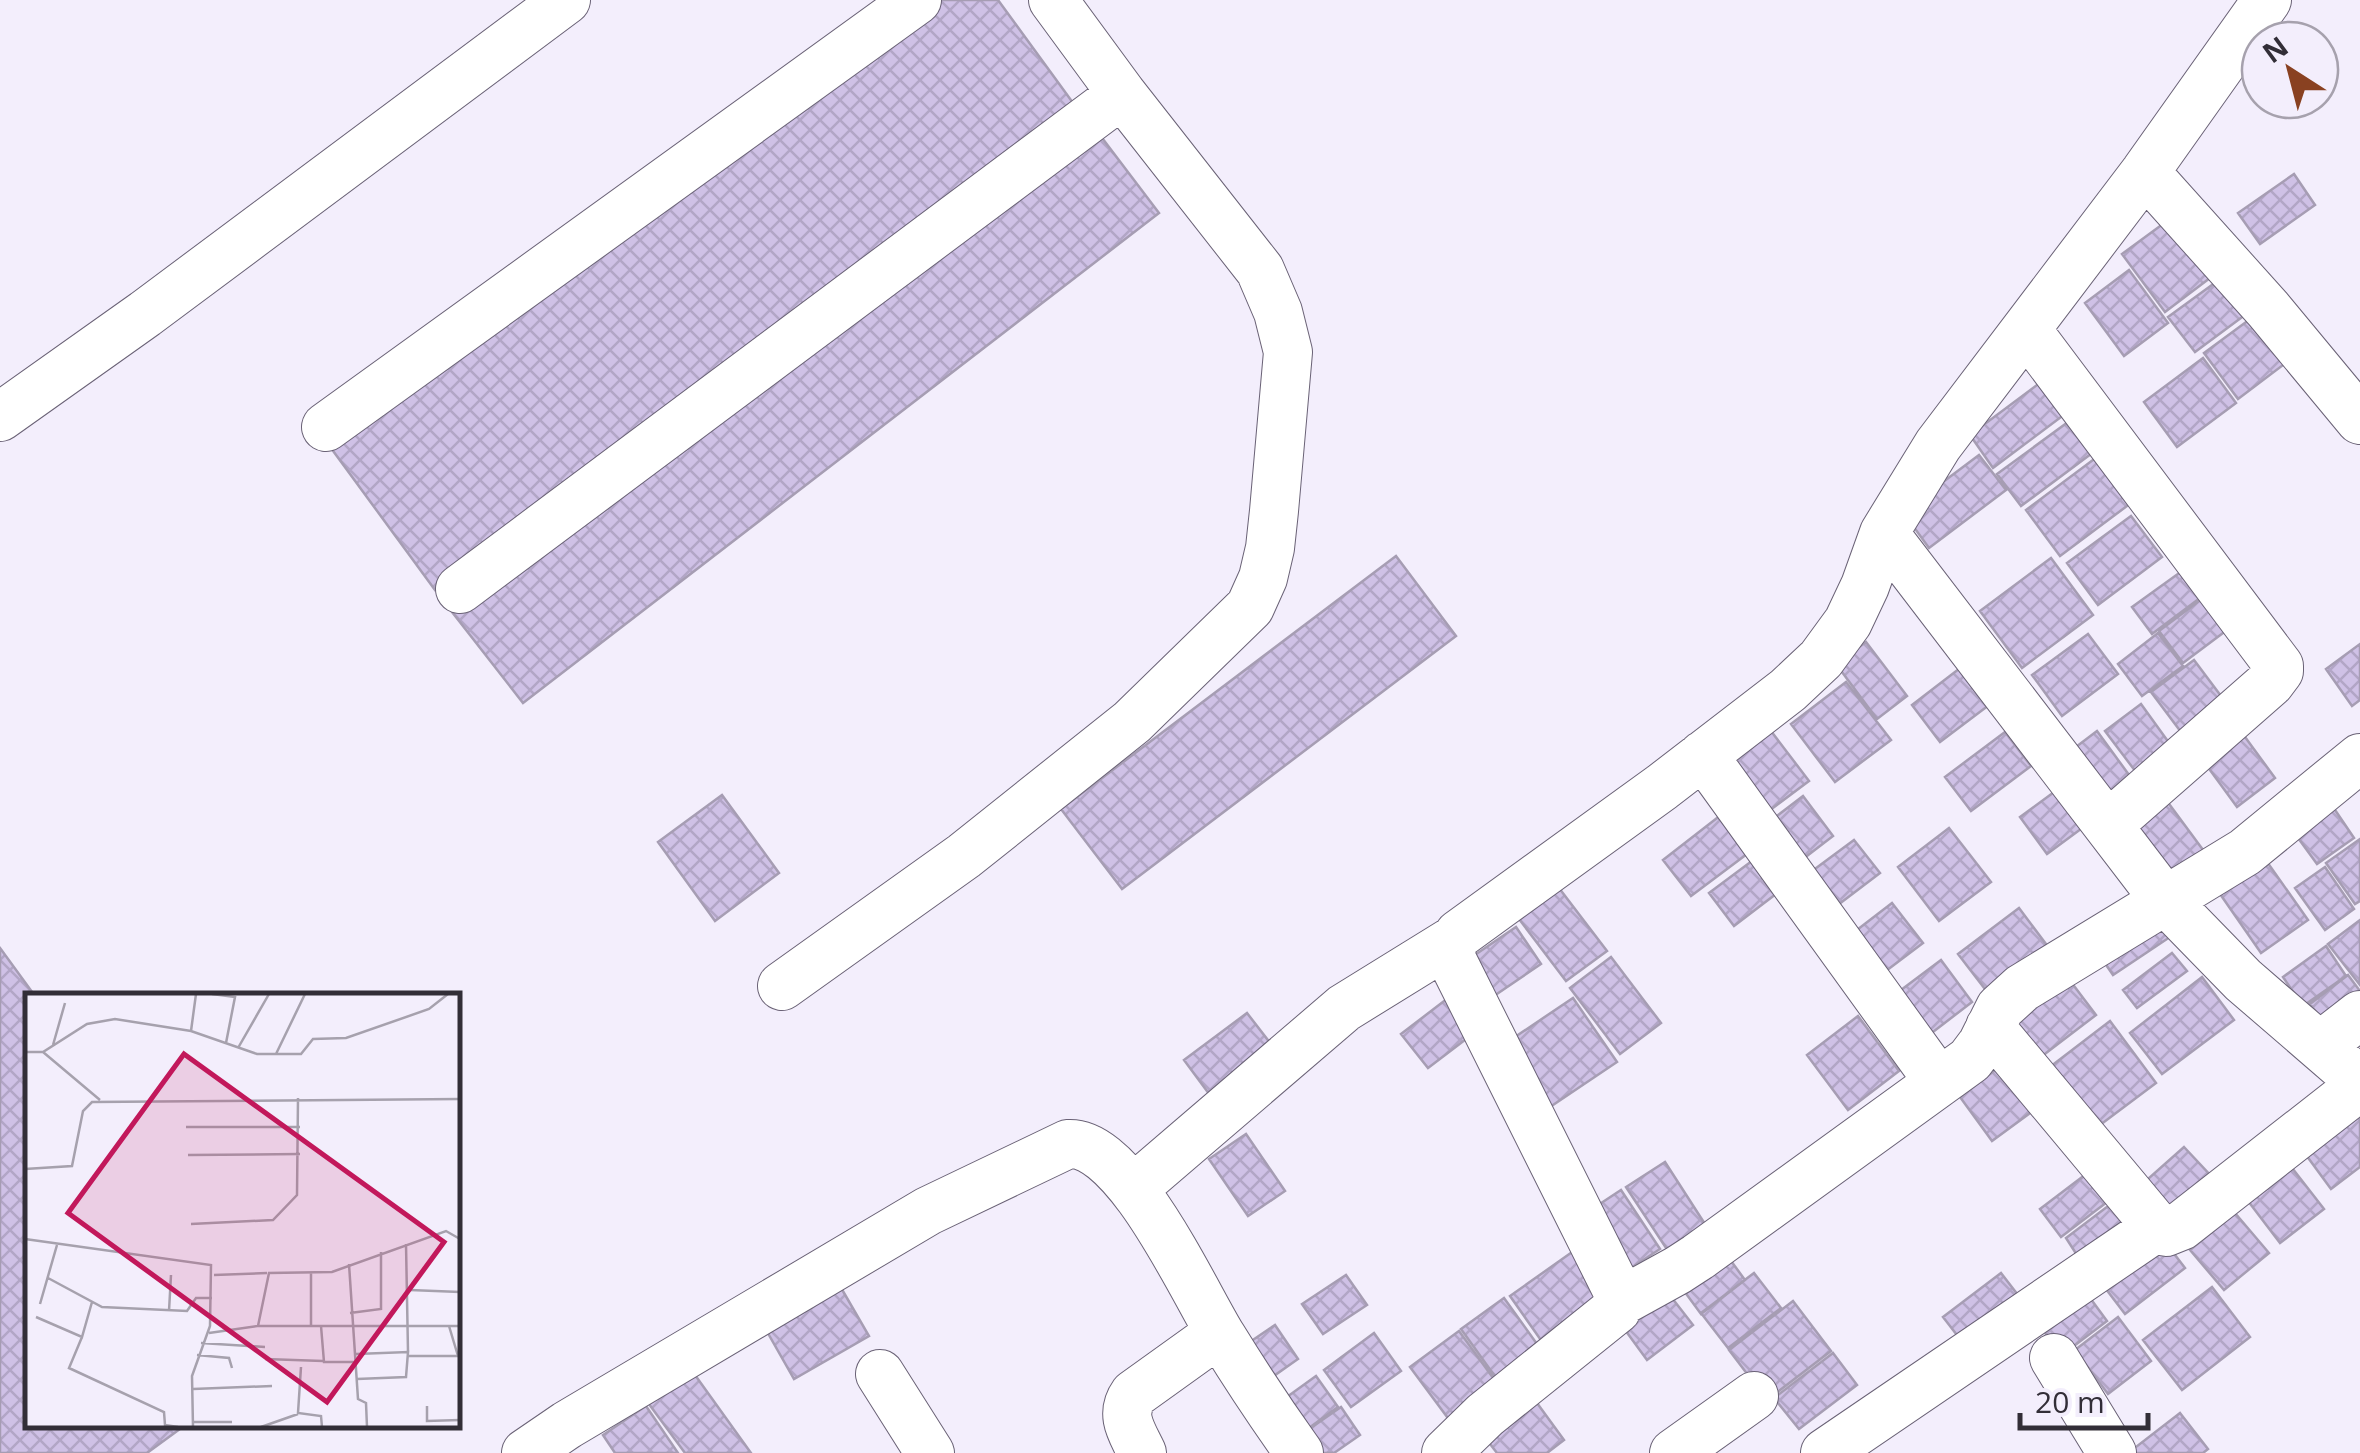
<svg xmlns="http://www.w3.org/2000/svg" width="2360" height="1453" viewBox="0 0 2360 1453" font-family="'Open Sans',sans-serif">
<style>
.building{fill:url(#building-cross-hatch);stroke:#a69db3;stroke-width:2.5}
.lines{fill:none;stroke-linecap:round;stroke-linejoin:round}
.minor-casing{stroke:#6a6276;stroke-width:50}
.minor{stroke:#fff;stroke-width:48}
.inset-road{fill:none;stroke:#a6a1ad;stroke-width:2.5}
.view{fill:#c2185b;fill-opacity:0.15;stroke:#c2185b;stroke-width:5}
.inset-edge{fill:none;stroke:#322e37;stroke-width:5}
</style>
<defs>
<pattern id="building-cross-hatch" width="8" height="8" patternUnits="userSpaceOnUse" patternTransform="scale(2.5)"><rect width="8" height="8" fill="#cfc1e6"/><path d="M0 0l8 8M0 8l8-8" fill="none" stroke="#b2a6c6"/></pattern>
</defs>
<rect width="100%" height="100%" fill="#f3eefc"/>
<path class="building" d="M939,0h59l86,118 -649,472 -107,-146z
M1090,122l69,91 -636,490 -71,-91z
M2294,174l21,31 -55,39 -22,-31z
M2167,221l43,57 -45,34 -43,-58z
M2129,270l39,53 -44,33 -39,-53z
M2227,274l26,35 -58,43 -27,-35z
M2257,314l34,45 -53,40 -34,-46z
M2203,358l33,45 -59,44 -33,-45z
M2053,373l24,32 -84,63 -23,-33z
M2079,414l24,31 -82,61 -24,-32z
M2105,451l34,46 -79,59 -34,-46z
M1979,455l27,35 -77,58 -26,-36z
M2131,516l31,41 -64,48 -31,-42z
M1396,556l60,80 -334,253 -61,-80z
M2051,558l42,57 -71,53 -42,-57z
M2189,566l19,26 -56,42 -20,-27z
M2207,595l24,32 -48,36 -24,-32z
M2158,633l25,33 -41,30 -24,-32z
M2088,634l30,40 -56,42 -30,-41z
M1866,642l41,54 -30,23 -41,-55z
M2360,644v56l-8,6 -26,-37z
M2194,660l39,52 -43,32 -39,-52z
M1968,662l29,37 -57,43 -28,-37z
M1846,682l45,58 -56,42 -44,-58z
M2141,704l39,54 -35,26 -40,-53z
M2237,726l38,52 -38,29 -38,-52z
M1771,731l38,50 -51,38 -38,-49z
M2097,731l43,59 -33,24 -43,-58z
M2005,732l26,34 -60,45 -26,-34z
M2061,787l28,36 -42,31 -27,-37z
M2161,793l48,65 -43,32 -48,-64z
M722,795l57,78 -64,48 -57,-79z
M1803,796l30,40 -43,33 -30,-40z
M2331,804l23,34 -37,26 -24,-33z
M1726,811l29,37 -64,48 -28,-36z
M1949,828l42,54 -52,39 -41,-54z
M2360,839v62l-5,3 -29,-41z
M1854,840l26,33 -54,41 -26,-34z
M1764,852l25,32 -55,42 -25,-33z
M2265,859l43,61 -47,33 -43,-62z
M2325,867l29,42 -29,21 -30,-42z
M1559,888l48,63 -41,30 -47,-62z
M1892,903l31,40 -53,40 -30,-40z
M2019,908l30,40 -61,45 -30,-39z
M2157,918l13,19 -57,38 -13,-19z
M2360,920v65l-32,-41z
M1516,927l25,37 -53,36 -25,-37z
M2326,946l20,30 -43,30 -20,-29z
M0,948l35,48h-7v430h156l-37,27h-147z
M2172,953l15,18 -50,37 -14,-18z
M1611,957l50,66 -41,31 -50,-66z
M1941,960l31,42 -43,33 -32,-42z
M2065,974l31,41 -63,48 -31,-42z
M2348,975l12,16v18l-29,23 -21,-28z
M2202,977l32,43 -72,54 -32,-41z
M1452,995l26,35 -50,38 -27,-34z
M1573,998l44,64 -70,47 -44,-64z
M1247,1013l34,44 -63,49 -34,-46z
M1858,1016l41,55 -51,39 -41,-55z
M2110,1021l46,62 -64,48 -46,-61z
M2011,1058l34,44 -53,39 -32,-44z
M2360,1102v65l-29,22 -33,-45z
M1246,1134l39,57 -37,25 -39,-57z
M2184,1147l28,30 -44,40 -28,-31z
M1665,1162l47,73 -38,25 -48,-73z
M2289,1164l35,45 -44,34 -35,-46z
M2094,1168l21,28 -54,41 -21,-28z
M1621,1190l39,59 -35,23 -39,-59z
M2120,1197l22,33 -56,39 -20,-31z
M2235,1213l34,40 -45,37 -34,-40z
M2156,1230l29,38 -60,46 -29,-38z
M1575,1250l40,58 -65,45 -40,-57z
M1723,1250l22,30 -44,34 -22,-30z
M1754,1273l27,35 -53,40 -27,-35z
M2001,1273l27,35 -61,40 -24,-31z
M1346,1275l21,30 -44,29 -21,-30z
M840,1286l29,50 -75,43 -29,-51z
M2082,1287l25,34 -45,34 -26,-34z
M2212,1287l38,50 -68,53 -39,-50z
M1665,1289l28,36 -46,35 -27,-37z
M1504,1298l43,60 -43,31 -43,-60z
M1793,1301l38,50 -64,49 -38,-50z
M2118,1317l33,44 -43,33 -33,-44z
M1275,1325l23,34 -40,28 -23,-35z
M1459,1331l45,62 -48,36 -46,-62z
M1374,1333l27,38 -50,36 -27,-37z
M1833,1353l24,32 -58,44 -25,-31z
M690,1368l61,85h-66l-39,-53z
M1316,1376l22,31 -43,31 -22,-31z
M1537,1403l27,37 -17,13h-50l-10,-13z
M646,1406l32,47h-63l-12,-18z
M1341,1407l19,28 -26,18h-19l-13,-19z
M2180,1413l28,36 -5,4h-68l-3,-3z"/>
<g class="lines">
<g class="minor-casing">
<path id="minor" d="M2145,172l123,137 92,111
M2026,329l253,337v5l-9,12 -162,142
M0,417l145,-103 421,-314
M326,427l591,-427
M1884,533l280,366 79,81 117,101
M460,589l662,-495
M1703,755l236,327
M782,986l182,-130 168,-134 118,-115 13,-29 7,-30 4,-37 14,-159 -10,-40 -18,-42 -138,-176 -69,-94
M1990,1027l167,200 9,5 15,-6 179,-140
M2320,1046l40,-31
M1133,1189l211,-181 110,-68
M1620,1302l58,-32 20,-13 272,-197 12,-16 18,-36 22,-20 223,-136 115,-94
M2054,1358l58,95
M880,1374l50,79
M526,1453l41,-28 361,-214 140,-67c58,-4 126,148 154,193 24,39 50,78 77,116
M1142,1453c-10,-21 -23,-38 -8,-59l85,-61
M1446,1453l39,-38 132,-106 3,-7 -4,-14 -167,-334 1,-7 9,-13 203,-147 126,-97 33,-31 27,-37 17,-36 19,-53 54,-88 207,-273 122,-172
M1674,1453l80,-57
M1825,1453l332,-226"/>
</g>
<use href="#minor" class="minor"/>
</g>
<g transform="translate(25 993)">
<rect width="435" height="435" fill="#f3eefc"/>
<path class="inset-road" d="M187,1l23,3 -9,46M166,38l5,-37M28,52l12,-42M213,55l31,-54M0,59h18l44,-28 28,-5 76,12 66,23h44l12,-15 33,-1 83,-29 19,-15M18,59l57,48M251,61l29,-60M161,134h114M163,162l112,-1M0,176l47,-3 11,-55 9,-9 368,-3M166,231l82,-4 24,-25 1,-97M0,246l186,26 -1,61 -18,50 1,51M381,251l2,108M324,271l9,135 8,4 1,24M189,282l53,-2M23,285l54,29 85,4 9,-13h16M385,297l50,2M15,311l17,-59M144,318l2,-36M325,320l31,-4v-57M11,324l46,20 10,-35M233,333h202M296,333l3,36h33M424,333l9,30M286,334v-54M184,340l49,-7 11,-53 63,-1 114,-41 14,8M57,344l-13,31 95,44 1,13 13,2M176,350l64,4M331,361l52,-2 -2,25 -49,2M172,362l32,3 3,10M382,363h53M240,366l58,2M276,374l-3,46 23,3 1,11M168,396l79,-3M402,413v15l33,-1M168,429h39M236,434l37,-13"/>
<path class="view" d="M159,61l260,188 -117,160 -259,-189z"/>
<rect width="435" height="435" class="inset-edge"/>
</g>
<g transform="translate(2290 70) rotate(324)"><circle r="48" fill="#f3eefc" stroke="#a6a1ad" stroke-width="2.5"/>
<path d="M0-8L18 38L0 25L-18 38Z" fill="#894121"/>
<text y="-15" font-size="28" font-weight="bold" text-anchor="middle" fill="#322e37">N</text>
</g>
<path d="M2020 1413v15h128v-15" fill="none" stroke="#322e37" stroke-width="5"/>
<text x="2035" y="1413" font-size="30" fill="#322e37" stroke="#f3eefc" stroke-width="8" paint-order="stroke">20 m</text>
</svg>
